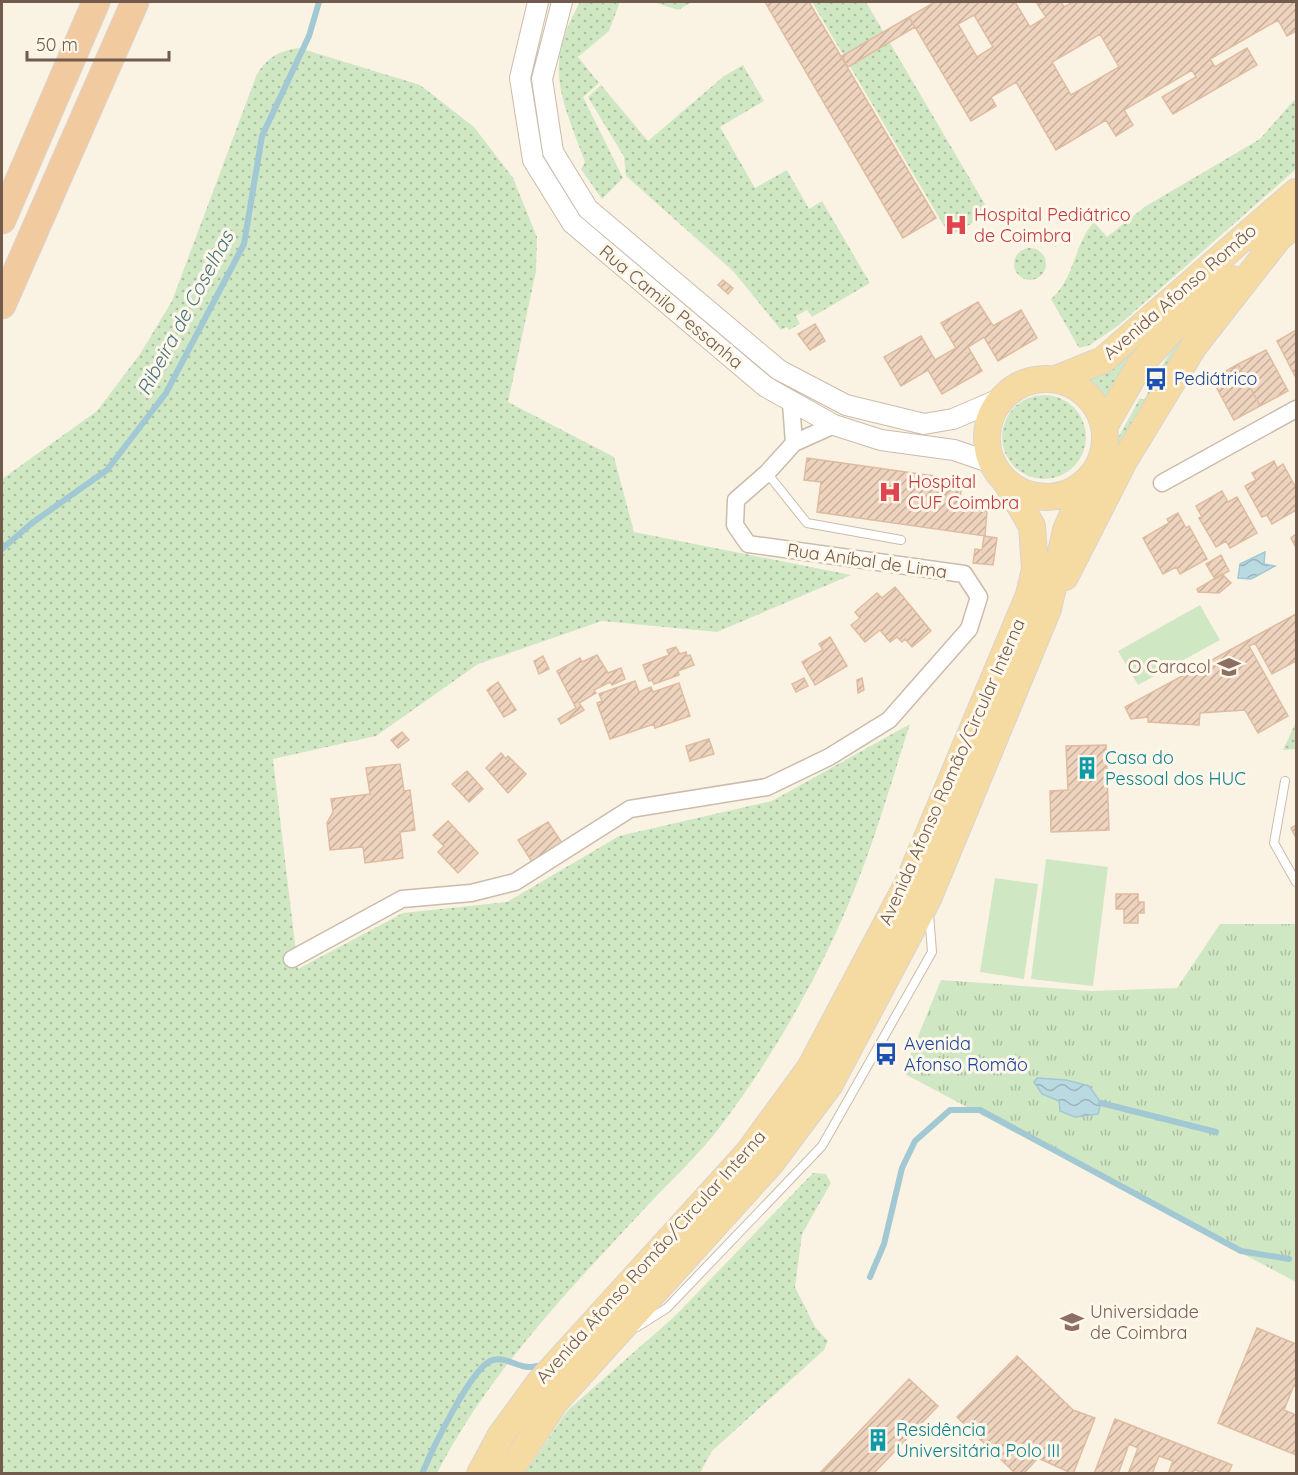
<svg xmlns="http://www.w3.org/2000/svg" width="1298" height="1475" viewBox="0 0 1298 1475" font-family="Quicksand,sans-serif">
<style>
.grass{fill:url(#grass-dots)}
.park{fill:url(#park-tufts)}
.garden{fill:#d0e7c4}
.water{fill:url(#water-waves);stroke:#a1c8d3;stroke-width:1.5}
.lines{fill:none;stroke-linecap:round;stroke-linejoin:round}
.stream{stroke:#a1c8d3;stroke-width:6}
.building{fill:url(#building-hatch);stroke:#dfbc9f;stroke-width:1.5;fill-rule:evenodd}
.service-casing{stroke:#cbbbab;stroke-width:10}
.minor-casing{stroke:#cbbbab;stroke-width:19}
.tertiary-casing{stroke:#cbbbab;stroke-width:22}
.primary-casing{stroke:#dad4d0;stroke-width:28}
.trunk-casing{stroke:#dad4d0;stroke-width:29}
.service{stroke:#fff;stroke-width:8}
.minor{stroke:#fff;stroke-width:16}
.tertiary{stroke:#fff;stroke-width:20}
.primary{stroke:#f5dba1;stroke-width:26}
.trunk{stroke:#f2caa0;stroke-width:27}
.labels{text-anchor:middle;stroke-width:6;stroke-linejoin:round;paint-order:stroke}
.health-label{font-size:18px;fill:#be3a42;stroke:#fef7ea;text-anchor:start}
.street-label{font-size:18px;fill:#715b4c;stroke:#fef7ea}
.transit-label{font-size:18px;fill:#164399;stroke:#fef7ea;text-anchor:start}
.education-label{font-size:18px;fill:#785e54;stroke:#fef7ea;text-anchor:end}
.culture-label{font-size:18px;fill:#0d838f;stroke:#fef7ea;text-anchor:start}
.water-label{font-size:20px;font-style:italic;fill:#477583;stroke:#fef7ea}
</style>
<defs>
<pattern id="grass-dots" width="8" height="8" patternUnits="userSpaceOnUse" patternTransform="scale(1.5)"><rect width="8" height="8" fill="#d0e7c4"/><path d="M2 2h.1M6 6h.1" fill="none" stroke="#adbea1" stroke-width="1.8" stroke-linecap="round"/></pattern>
<pattern id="park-tufts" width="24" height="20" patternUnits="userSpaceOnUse" patternTransform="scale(1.5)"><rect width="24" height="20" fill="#d0e7c4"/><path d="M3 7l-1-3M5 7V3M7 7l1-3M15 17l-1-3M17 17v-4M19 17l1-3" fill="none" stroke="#adbea1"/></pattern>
<pattern id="water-waves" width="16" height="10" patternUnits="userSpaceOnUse" patternTransform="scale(1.5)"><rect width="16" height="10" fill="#badae2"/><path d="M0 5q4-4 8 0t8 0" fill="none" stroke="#9cb4b9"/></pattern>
<pattern id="building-hatch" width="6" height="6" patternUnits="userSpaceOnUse" patternTransform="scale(1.5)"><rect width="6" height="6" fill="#eed4be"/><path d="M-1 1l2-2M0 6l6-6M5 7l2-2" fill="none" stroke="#c5af9d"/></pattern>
</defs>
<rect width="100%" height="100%" fill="#faf3e4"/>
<path class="grass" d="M580,2h40l-11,29 -31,26 21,26 -16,14 40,81 -21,21 -21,-30 4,-7c-24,-66 -42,-94 -5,-160z
M653,2h39l-14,8z
M812,2h54l124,211 -40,23z
M299,48l121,37 54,42 39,51 24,59 -1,34 -28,131 106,55 20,75 217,43 -134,57 -115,-11 -124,43 -102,72 -103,23 25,210 105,-56 104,-11 112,-66 153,-35 138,-77c-16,49 -30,99 -48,146 -33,89 -85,182 -142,257 -22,29 -50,54 -74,80 -77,83 -157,165 -209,266h-435v-994l95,-68 43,-57 32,-53 85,-227c11,-17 22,-23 42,-26z
M743,65l21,36 -44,26 35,61 32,-18 22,39 13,-8 48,82 -58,34 -5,-7 -11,6 4,8 -11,6 -2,-3 -6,3 -47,-58 -108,-96 -2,-19 -36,-60 13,-12 47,56 76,-65z
M1296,98v71l-177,156 -29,20 -11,3 -28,-49c23,-19 23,-55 43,-77l13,15 39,-31 114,-67z
M1014 264a16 16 0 1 1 32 0a16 16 0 1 1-32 0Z
M1160,324l-52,76 -20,-21z
M1178,339l9,9 -80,124 7,-27 26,-47 4,2 8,-16 5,3 8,-15 -5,-3z
M1002 437a42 42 0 1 1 84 0a42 42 0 1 1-84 0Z
M1296,723v26l-13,1 12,-26z
M813,1173l13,1 5,9 -29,51 -7,53 20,40 13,14 -4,9 -112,101 -12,22h-175l42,-62 108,-95z"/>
<path class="park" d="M1220,924h76v358l-393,-209 38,-93 151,11 85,-3z"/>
<path class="garden" d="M1200,605l20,35 -82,45 -20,-34z
M1046,859l62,8 -15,119 -62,-7z
M995,878l43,6 -14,95 -44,-7z"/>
<path class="water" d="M1265,552l-1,12 11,2 -24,13 -13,-1 2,-14z
M1037,1078l29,2 23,6 12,17 -3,11 -23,3 -15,-6 -1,-10 -17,-7 -8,-12z"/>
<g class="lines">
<path class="stream" d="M2,549l30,-26 75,-53 59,-77 78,-149 18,-108 47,-100 10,-34
M1101,1103l115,29
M870,1277l14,-33 18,-76 13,-27 35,-31h30l261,141 48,8
M422,1474c9,-22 50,-109 71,-114 16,-4 26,11 44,6"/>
</g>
<path class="building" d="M765,2h44l127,216 -33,20z
M935,2h80l15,25 16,-10 -10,-15h25l3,5 9,-5h223v29l-9,5 -9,-16 -68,39 5,8 32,-19 10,17 -84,49 -11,-17 34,-20 -4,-7 -68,40 9,15 -17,11 -10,-16 -50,30 -40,-68 -25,15 5,9 -25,15 -62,-104zM974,15l19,32 -16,10 -19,-33zM1100,34l19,33 -48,28 -19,-33z
M909,17l6,10 -67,40 -6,-11z
M723,280l10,8 -5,6 -10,-9z
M978,302l15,24 28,-16 16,28 -39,23 -14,-24 -16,10 14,24 -40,23 -14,-24 -27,16 -17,-29 37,-21 14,24 21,-12 -15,-25z
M815,324l10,17 -15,9 -12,-16z
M1296,330v48l-19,-37z
M1266,350l22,41 -28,15 -22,-42z
M1238,364l22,42 -26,14 -22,-41z
M807,458l155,22 -2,21 8,1v7l19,2 -2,25 -168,-24 4,-30 -17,-2z
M1274,461l3,7 6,-4 13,24v22l-24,14 -5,-9 -5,2 -17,-31 11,-6 -4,-7z
M1222,491l6,11 9,-5 20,36 -27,15 -4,-7 -10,6 -17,-29 3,-1 -6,-11z
M1178,513l8,15 3,-2 18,33 -27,15 -4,-7 -13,7 -20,-36 26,-15 -2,-4z
M1296,534v14l-5,-10z
M984,536l13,2 -4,27 -20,-2 2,-14 7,1z
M1221,555l8,16 -14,8 -9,-15z
M1222,574l9,9 -12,10 -21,-1 -1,-3z
M895,587l36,44 -19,16 -7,-8 -3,3 -5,-5 -7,5 -10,-12 -15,12 -14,-17 9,-7 -5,-6 22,-19 5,5z
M1296,614v47l-24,13 -17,-31 -6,3 39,70 -30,17 -13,-23 -45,3 -1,12 -51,-3v-5l-17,2 -6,-12z
M830,637l17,29 -32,19 -13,-23 21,-12 -4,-6z
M676,647l4,7 6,-2 1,4 3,-1 4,10 -16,6 1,4 -25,9 -2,-4 -3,1 -6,-16 26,-10 -2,-5z
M597,655l11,18 13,-5 4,11 -13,6 -2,-3 -16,8 2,3 -17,10 5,7 -23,14 -3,-5 18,-11 -19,-37 23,-13 2,4z
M543,656l6,13 -10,5 -5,-13z
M804,678l4,8 -12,6 -4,-8z
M862,678l2,12 -6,3 -1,-13z
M635,681l4,11 12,-5 2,5 26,-9 11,33 -35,12 -1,-4 -44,15 -13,-36 5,-2 -3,-7z
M498,682l18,28 -12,7 -17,-27z
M402,732l7,8 -11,8 -7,-8z
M709,739l5,15 -24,7 -4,-15z
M1106,745l3,85 -58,2 -1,-41 18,-1 -2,-44z
M501,753l5,6 2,-3 18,18 -18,19 -22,-25z
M400,764l4,27 6,-1 5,40 -15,2 3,26 -38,5 -2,-16 -33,3 -3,-27 6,-11 -2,-13 39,-5 -4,-26z
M467,771l16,18 -14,13 -17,-18z
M448,821l30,32 -20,20 -20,-21 6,-6 -11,-11z
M548,822l16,24 -30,19 -16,-25z
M1296,825v13l-5,-10z
M1116,894h22v8h6v11h-6v10h-14v-14h-8z
M1257,1328l39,16v42l-2,-1 -10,25 12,5v40l-78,-32z
M1017,1356l56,54 22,8 -22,56 -35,-16 -15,16h-7l-59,-57z
M909,1379l29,27 -65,68h-54z
M1115,1419l117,46 -4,9h-24l-10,-5 -1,5h-25l5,-13 -14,-5 -7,18h-24l10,-26 -9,-4 -11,30h-24z"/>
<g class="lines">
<g class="service-casing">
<path id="service" d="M767,473l40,50 94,17
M1285,781l-11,62 22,39
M637,1327l30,-19 155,-162 110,-194 -3,-38"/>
</g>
<g class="minor-casing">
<path id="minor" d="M791,403l3,40
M794,443l40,-18
M1162,483l134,-74
M292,959l110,-60 69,-6 44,-11 115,-73 137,-22 62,-30 60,-37 80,-91 10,-32 -15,-23 -216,-30 -13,-19 1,-25 31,-27 27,-30"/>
</g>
<g class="tertiary-casing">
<path id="tertiary" d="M538,2l-18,76 13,82 39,63 194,164 68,38 47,15 73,10 38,13
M562,2l-20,77 11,73 35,57 191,161 67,35 78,19 29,-5 49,-21"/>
</g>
<g class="primary-casing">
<path id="primary" d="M1264,251l32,-28
M987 438a59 59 0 1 1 118 0a59 59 0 1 1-118 0Z
M1056,379l47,-19 193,-168
M1104,427l35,-61 34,-37 59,-50
M1065,577l59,-116 70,-115 83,-106
M480,1474l21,-39 38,-52 209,-230 62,-85 98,-185 121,-288 6,-26 -3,-43 -26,-44
M508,1474l47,-72 216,-239 59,-79 98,-185 120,-290 18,-79 23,-52"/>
</g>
<g class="trunk-casing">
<path id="trunk" d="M2,220l94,-218
M2,305l133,-303"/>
</g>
<use href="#service" class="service"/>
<use href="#minor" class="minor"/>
<use href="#tertiary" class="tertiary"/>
<use href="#primary" class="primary"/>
<use href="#trunk" class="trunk"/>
</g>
<defs>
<g id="hospital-bare" transform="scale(1.8)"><path d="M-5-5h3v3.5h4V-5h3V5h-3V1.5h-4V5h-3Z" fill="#e0444e" stroke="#fef7ea" stroke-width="2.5" paint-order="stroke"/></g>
<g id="bus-bare" transform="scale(1.8)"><path d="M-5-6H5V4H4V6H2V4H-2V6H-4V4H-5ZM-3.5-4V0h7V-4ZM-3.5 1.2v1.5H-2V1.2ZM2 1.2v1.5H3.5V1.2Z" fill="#1a4fb4" stroke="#fef7ea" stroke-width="2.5" paint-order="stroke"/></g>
<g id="school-bare" transform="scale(1.8)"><path d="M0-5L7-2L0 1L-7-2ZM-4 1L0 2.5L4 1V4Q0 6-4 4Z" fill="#8d6e63" stroke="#fef7ea" stroke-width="2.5" paint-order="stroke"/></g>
<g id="building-bare" transform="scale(1.8)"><path d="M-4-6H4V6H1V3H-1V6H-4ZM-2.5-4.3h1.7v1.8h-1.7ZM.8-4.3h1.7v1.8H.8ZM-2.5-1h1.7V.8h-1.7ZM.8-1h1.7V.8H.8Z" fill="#0f9aa8" stroke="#fef7ea" stroke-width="2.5" paint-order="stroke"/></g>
<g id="university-bare" transform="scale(1.8)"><path d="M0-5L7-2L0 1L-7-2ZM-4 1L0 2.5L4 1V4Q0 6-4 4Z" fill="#8d6e63" stroke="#fef7ea" stroke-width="2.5" paint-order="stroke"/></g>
</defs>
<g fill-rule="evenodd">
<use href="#hospital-bare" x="956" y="225"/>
<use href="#bus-bare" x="1156" y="379"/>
<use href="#hospital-bare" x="890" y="492"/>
<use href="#school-bare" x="1229" y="667"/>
<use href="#building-bare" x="1087" y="768"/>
<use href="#bus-bare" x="886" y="1054"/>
<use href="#university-bare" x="1072" y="1322"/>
<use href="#building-bare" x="878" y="1440"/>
</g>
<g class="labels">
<g class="health-label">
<text x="974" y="221">Hospital Pediátrico<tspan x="974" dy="21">de Coimbra</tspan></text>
<text x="908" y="488">Hospital<tspan x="908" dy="21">CUF Coimbra</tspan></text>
</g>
<g class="street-label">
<text transform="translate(1180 292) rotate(-41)" y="6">Avenida Afonso Romão</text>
<text transform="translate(671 307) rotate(40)" y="6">Rua Camilo Pessanha</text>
<text transform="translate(867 561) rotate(8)" y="6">Rua Aníbal de Lima</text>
<text transform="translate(952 772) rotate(-66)" y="6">Avenida Afonso Romão/Circular Interna</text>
<text transform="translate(651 1257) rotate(-48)" y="6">Avenida Afonso Romão/Circular Interna</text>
</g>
<g class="transit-label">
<text x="1174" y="385">Pediátrico</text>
<text x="904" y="1050">Avenida<tspan x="904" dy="21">Afonso Romão</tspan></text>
</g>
<g class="education-label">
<text x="1211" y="673">O Caracol</text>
<text x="1090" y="1318" text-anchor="start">Universidade<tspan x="1090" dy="21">de Coimbra</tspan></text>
</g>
<g class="culture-label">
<text x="1105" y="764">Casa do<tspan x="1105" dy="21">Pessoal dos HUC</tspan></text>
<text x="896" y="1436">Residência<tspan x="896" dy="21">Universitária Polo III</tspan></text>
</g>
<g class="water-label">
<text transform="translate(185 313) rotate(-62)" y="7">Ribeira de Coselhas</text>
</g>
</g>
<rect width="1298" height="1475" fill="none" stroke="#715b4c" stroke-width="6"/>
<path d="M27 51v9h142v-9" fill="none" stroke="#715b4c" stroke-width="3"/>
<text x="36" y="51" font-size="18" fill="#715b4c" stroke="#fef7ea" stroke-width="4.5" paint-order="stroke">50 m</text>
</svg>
